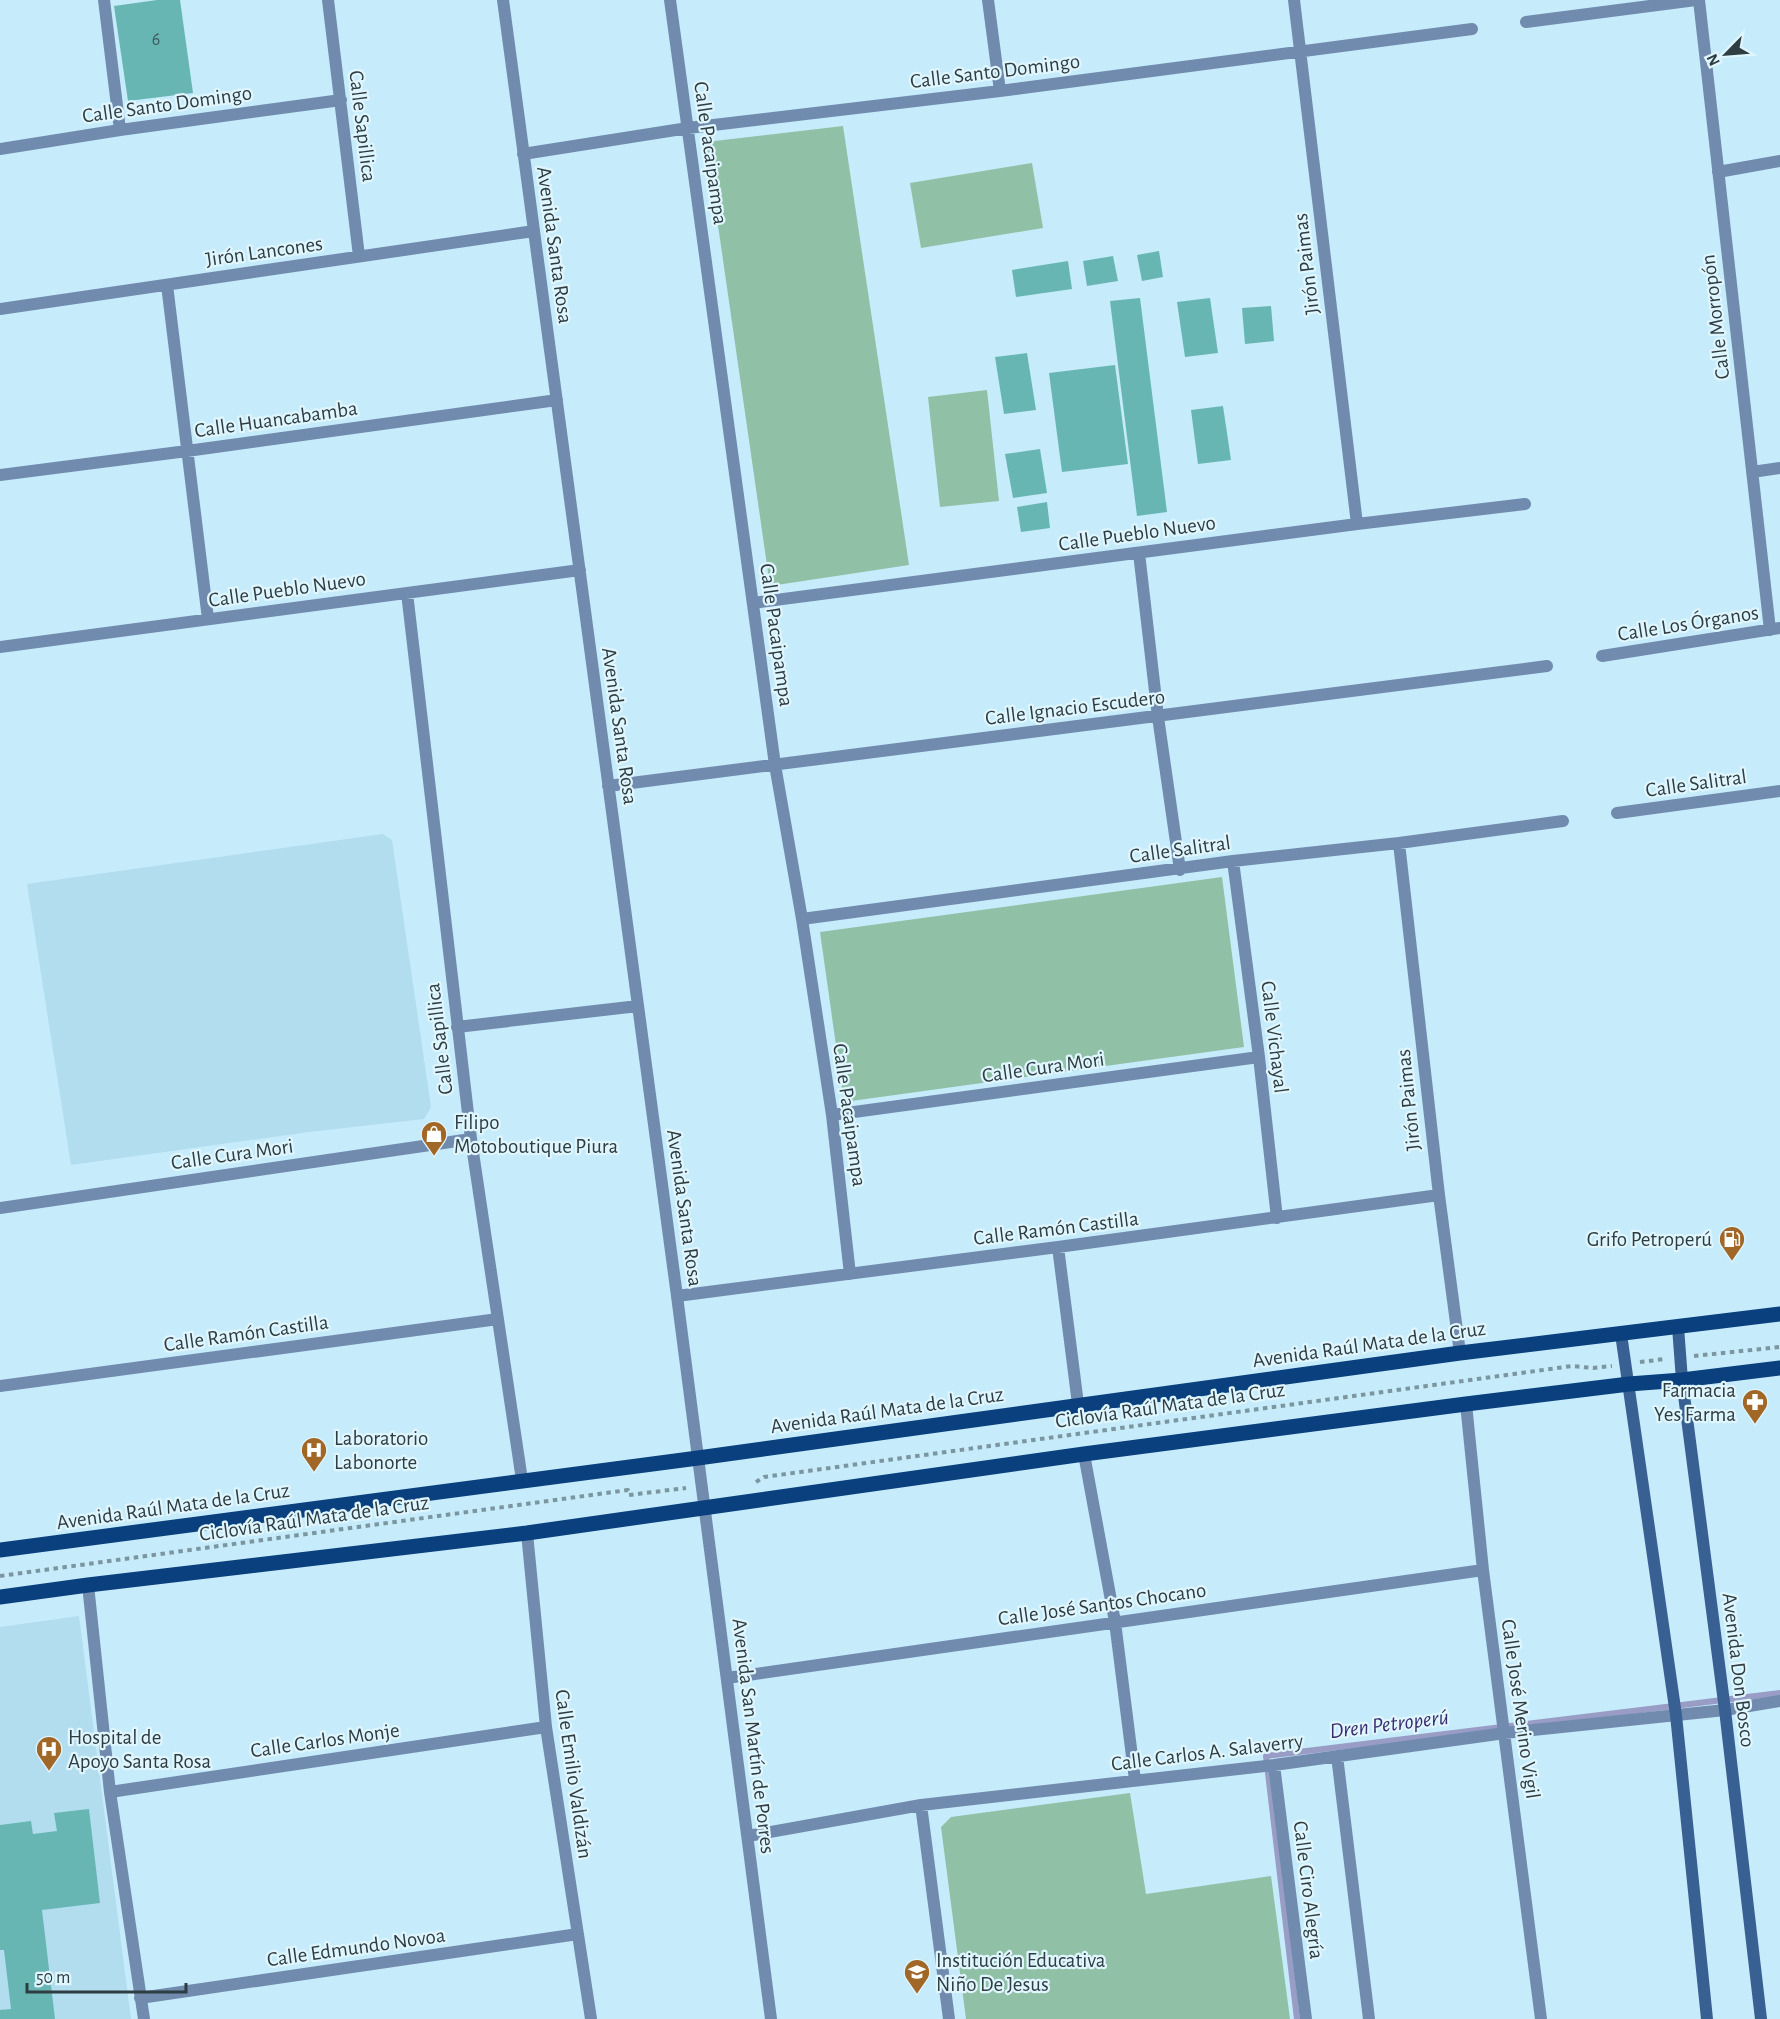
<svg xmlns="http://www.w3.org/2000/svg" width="1780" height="2019" viewBox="0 0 1780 2019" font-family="'Alegreya Sans',sans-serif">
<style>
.built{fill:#b1ddef}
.green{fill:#90c0a5}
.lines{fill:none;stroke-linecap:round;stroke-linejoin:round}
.stream{stroke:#999cc4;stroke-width:6}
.building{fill:#68b6b3}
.path{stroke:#7c96a0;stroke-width:4;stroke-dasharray:4.5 4.5;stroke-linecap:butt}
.street{stroke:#718baf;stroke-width:12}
.secondary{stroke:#396093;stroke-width:12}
.primary{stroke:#09407d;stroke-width:15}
.labels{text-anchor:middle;stroke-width:4.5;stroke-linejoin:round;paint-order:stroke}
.number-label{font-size:18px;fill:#3c5b5e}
.street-label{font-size:21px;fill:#2e3d42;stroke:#e0f6fe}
.poi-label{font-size:21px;fill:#2e3d42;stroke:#e0f6fe;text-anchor:start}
.water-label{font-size:22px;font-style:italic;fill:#382c6d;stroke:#e0f6fe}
</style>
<rect width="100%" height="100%" fill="#c6ebfa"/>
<path class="built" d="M383,834l9,6 39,267 -7,12 -115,13 -238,33 -44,-281z
M79,1616l52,403h-131v-392z"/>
<path class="green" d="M843,126l66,439 -139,21 -64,-444z
M1032,163l11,65 -122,20 -11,-65z
M987,390l12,111 -59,6 -12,-110z
M1222,877l22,170 -400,55 -24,-170z
M1130,1793l16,101 125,-18 19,143h-324l-25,-192 10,-10z"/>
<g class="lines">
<path class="stream" d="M1297,2019l-31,-263 514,-63"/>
</g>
<path class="building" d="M157,0h23l13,93 -65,8 -14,-95z
M1159,251l4,26 -21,4 -5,-26z
M1113,256l5,25 -31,5 -4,-25z
M1068,261l4,28 -56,8 -4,-27z
M1140,298l27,214 -30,4 -27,-215z
M1210,298l8,55 -33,4 -8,-55z
M1271,306l3,35 -29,3 -3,-36z
M1027,353l9,57 -32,4 -9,-57z
M1115,365l13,99 -66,8 -13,-99z
M1223,406l8,54 -33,4 -7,-54z
M1040,449l7,44 -34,5 -8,-44z
M1047,502l3,26 -29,4 -4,-25z
M89,1809l11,94 -58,7 13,109h-55v-9l11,-1 -7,-59h-4v-125l31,-4 2,13 24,-3 -3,-18z"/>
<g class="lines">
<path class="path" d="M1694,1356l86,-9
M1640,1362l25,-3
M756,1482l8,-5 808,-111 21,2 19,-2
M0,1576l628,-86 1,5 57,-7"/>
<path class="street" d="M104,0l16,130
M328,0l31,256
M503,0l174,1296 94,723
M670,0l105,765 27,154 30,196 18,159
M988,0l12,91
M1294,0l63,524
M1699,0l71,630
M1526,22l170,-22
M0,149l120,-19 221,-30
M523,154l165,-26 312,-37 472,-62
M1718,172l62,-11
M167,285l41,334
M0,309l534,-78
M1752,472l28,-4
M0,475l187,-24 370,-51
M1139,553l19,164 22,153
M407,593l64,546 51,341
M753,603l604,-79 168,-20
M0,647l580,-77
M1602,656l178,-28
M608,786l939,-120
M1617,813l163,-22
M1399,843l40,352 21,158
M1233,861l26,196 18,161
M802,919l431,-58 166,-18 164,-22
M457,1027l181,-21
M832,1115l427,-58
M0,1208l471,-69
M1058,1247l20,157
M677,1296l381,-49 381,-52
M0,1386l498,-67
M1466,1404l17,166 58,449
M1084,1454l31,168 20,158
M527,1533l19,194 45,292
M88,1585l22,207 34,227
M727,1678l756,-108
M1337,1756l32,263
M1274,1765l32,254
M110,1792l436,-65
M921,1805l28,214
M748,1836l173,-31 353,-40 231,-32 220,-23 55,-9
M140,1998l438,-64"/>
<path class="secondary" d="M1678,1327l4,53 43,330 36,309
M1621,1334l55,381 31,304"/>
<path class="primary" d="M0,1550l698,-92 762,-105 320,-39
M0,1597l88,-12 439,-52 557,-79 382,-50 163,-20 53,-4 98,-12"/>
</g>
<defs>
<g id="shop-pin" transform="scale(1.35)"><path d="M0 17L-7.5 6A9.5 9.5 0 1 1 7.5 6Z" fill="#a16727" stroke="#e0f6fe"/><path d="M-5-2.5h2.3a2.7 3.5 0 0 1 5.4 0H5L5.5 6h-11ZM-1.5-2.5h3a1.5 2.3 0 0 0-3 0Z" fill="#fff"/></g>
<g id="fuel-pin" transform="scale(1.35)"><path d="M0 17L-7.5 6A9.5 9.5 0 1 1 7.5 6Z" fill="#a16727" stroke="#e0f6fe"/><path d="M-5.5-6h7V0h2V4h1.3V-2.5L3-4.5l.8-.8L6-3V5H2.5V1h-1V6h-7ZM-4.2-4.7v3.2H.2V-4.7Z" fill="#fff"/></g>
<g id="pharmacy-pin" transform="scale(1.35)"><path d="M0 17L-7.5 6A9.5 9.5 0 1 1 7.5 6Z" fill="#a16727" stroke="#e0f6fe"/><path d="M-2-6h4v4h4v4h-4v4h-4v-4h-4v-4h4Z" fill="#fff"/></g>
<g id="hospital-pin" transform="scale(1.35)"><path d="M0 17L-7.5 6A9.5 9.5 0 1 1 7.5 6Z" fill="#a16727" stroke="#e0f6fe"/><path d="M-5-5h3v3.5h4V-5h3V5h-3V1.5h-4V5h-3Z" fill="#fff"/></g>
<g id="school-pin" transform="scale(1.35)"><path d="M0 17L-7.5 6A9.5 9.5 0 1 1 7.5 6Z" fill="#a16727" stroke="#e0f6fe"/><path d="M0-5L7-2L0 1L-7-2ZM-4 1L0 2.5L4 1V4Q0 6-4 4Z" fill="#fff"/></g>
</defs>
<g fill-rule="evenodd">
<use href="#shop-pin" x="434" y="1134"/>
<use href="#fuel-pin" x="1732" y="1239"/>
<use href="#pharmacy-pin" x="1755" y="1402"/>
<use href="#hospital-pin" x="314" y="1450"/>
<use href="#hospital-pin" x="49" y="1749"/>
<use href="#school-pin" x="917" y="1972"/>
</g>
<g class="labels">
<g class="number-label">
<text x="156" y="45">6</text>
</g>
<g class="street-label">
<text transform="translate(995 71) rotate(-7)" y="7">Calle Santo Domingo</text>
<text transform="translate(167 104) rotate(-8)" y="7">Calle Santo Domingo</text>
<text transform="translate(363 126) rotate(83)" y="7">Calle Sapillica</text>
<text transform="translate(711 153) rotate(82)" y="7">Calle Pacaipampa</text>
<text transform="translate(555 245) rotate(82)" y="7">Avenida Santa Rosa</text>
<text transform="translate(264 251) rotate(-8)" y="7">Jirón Lancones</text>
<text transform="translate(1306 264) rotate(-97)" y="7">Jirón Paimas</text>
<text transform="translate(1715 317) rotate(-97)" y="7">Calle Morropón</text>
<text transform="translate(276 419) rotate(-8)" y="7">Calle Huancabamba</text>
<text transform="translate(1137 533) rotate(-8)" y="7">Calle Pueblo Nuevo</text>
<text transform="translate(287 589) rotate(-8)" y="7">Calle Pueblo Nuevo</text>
<text transform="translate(1688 623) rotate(-9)" y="7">Calle Los Órganos</text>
<text transform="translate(777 635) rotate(82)" y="7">Calle Pacaipampa</text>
<text transform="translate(1075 707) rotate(-7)" y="7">Calle Ignacio Escudero</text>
<text transform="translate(620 726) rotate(82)" y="7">Avenida Santa Rosa</text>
<text transform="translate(1696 783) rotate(-8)" y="7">Calle Salitral</text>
<text transform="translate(1180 849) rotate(-8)" y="7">Calle Salitral</text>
<text transform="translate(1275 1037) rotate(83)" y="7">Calle Vichayal</text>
<text transform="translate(439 1039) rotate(-97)" y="7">Calle Sapillica</text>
<text transform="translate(1043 1067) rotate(-8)" y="7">Calle Cura Mori</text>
<text transform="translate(1408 1100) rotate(-96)" y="7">Jirón Paimas</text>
<text transform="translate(850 1115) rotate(82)" y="7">Calle Pacaipampa</text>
<text transform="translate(232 1154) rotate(-8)" y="7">Calle Cura Mori</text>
<text transform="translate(685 1208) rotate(82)" y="7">Avenida Santa Rosa</text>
<text transform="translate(1056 1228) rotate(-7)" y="7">Calle Ramón Castilla</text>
<text transform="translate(246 1333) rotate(-8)" y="7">Calle Ramón Castilla</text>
<text transform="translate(1369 1344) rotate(-8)" y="7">Avenida Raúl Mata de la Cruz</text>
<text transform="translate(1170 1405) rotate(-8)" y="7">Ciclovía Raúl Mata de la Cruz</text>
<text transform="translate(887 1410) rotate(-8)" y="7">Avenida Raúl Mata de la Cruz</text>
<text transform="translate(173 1506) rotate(-8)" y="7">Avenida Raúl Mata de la Cruz</text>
<text transform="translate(314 1518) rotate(-8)" y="7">Ciclovía Raúl Mata de la Cruz</text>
<text transform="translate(1102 1604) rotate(-8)" y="7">Calle José Santos Chocano</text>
<text transform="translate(1739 1670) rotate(83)" y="7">Avenida Don Bosco</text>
<text transform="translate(1521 1709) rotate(82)" y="7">Calle José Merino Vigil</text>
<text transform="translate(754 1736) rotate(83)" y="7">Avenida San Martín de Porres</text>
<text transform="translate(325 1740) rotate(-8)" y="7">Calle Carlos Monje</text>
<text transform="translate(1207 1752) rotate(-7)" y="7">Calle Carlos A. Salaverry</text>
<text transform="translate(574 1774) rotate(82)" y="7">Calle Emilio Valdizán</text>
<text transform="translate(1309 1890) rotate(83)" y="7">Calle Ciro Alegría</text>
<text transform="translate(356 1947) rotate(-8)" y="7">Calle Edmundo Novoa</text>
</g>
<g class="poi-label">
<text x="454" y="1129">Filipo<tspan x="454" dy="24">Motoboutique Piura</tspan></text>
<text x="1712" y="1246" text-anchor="end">Grifo Petroperú</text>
<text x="1736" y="1397" text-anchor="end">Farmacia<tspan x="1736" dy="24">Yes Farma</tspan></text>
<text x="334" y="1445">Laboratorio<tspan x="334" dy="24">Labonorte</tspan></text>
<text x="68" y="1744">Hospital de<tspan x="68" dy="24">Apoyo Santa Rosa</tspan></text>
<text x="936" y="1967">Institución Educativa<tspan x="936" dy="24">Niño De Jesus</tspan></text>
</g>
<g class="water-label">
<text transform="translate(1389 1723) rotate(-7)" y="8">Dren Petroperú</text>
</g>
</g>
<g transform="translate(1726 54) rotate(245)" stroke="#e0f6fe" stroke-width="4.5" paint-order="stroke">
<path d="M0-4.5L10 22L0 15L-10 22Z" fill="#2e3d42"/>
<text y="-9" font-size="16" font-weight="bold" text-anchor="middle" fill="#2e3d42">N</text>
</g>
<path d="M27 1983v9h159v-9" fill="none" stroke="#2e3d42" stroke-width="3"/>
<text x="36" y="1983" font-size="18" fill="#2e3d42" stroke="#e0f6fe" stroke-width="4.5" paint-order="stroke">50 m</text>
</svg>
